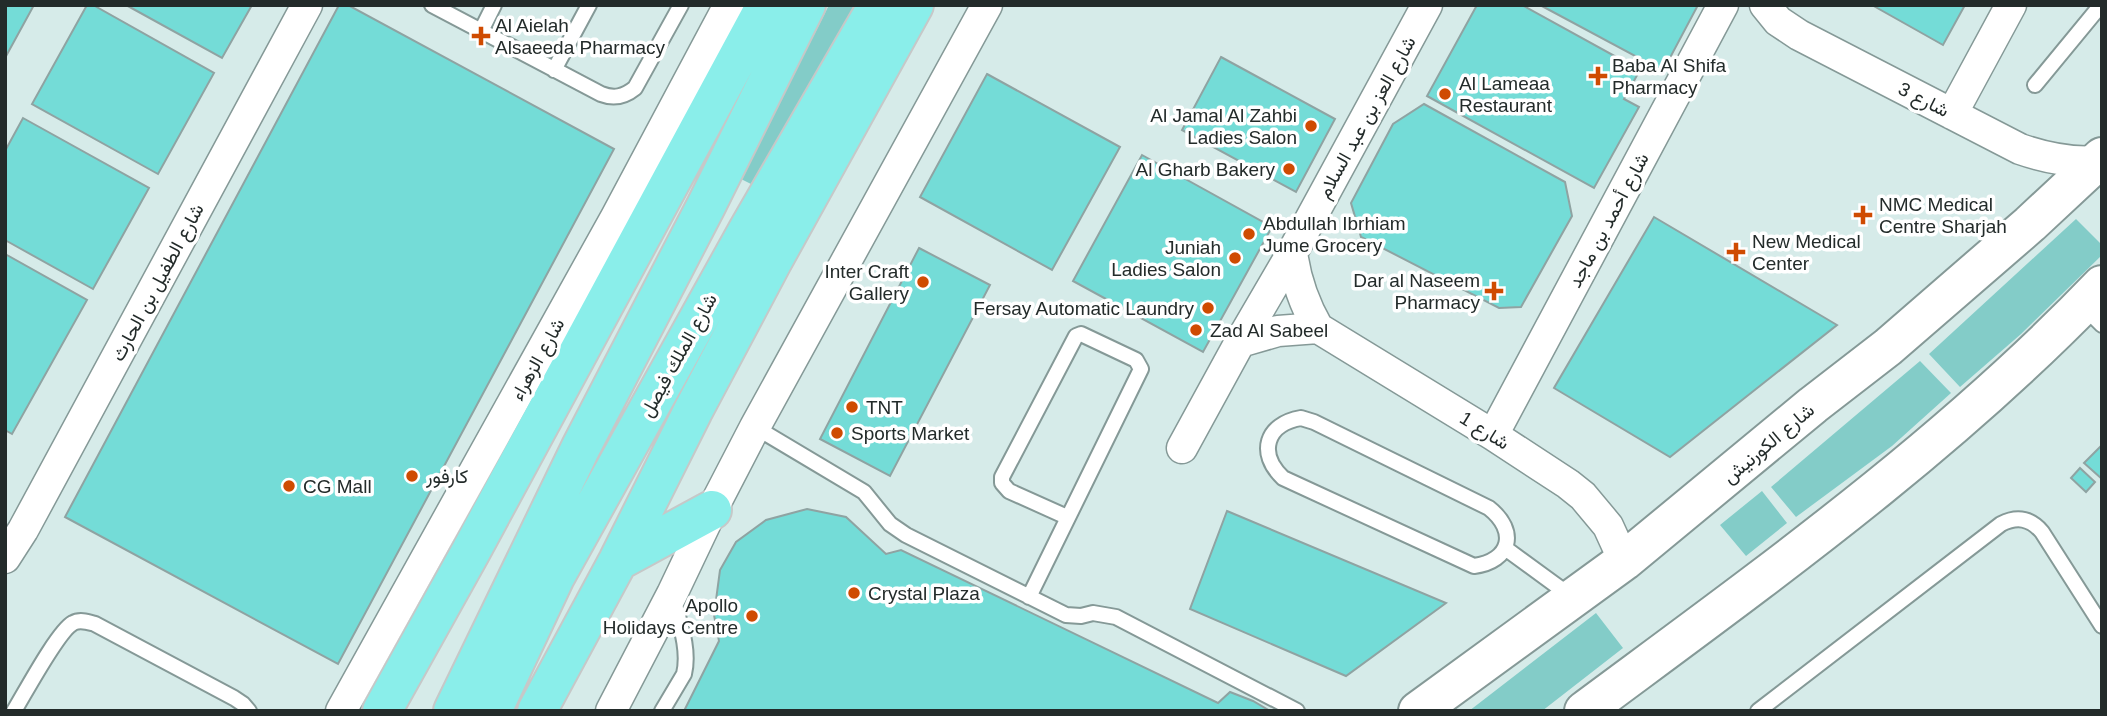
<svg xmlns="http://www.w3.org/2000/svg" width="2107" height="716" viewBox="0 0 2107 716" font-family="Arial,Vazirmatn,sans-serif">
<style>
.green{fill:#83ccc8}
.building{fill:#74dcd7;stroke:#8fa3a2;stroke-width:2}
.lines{fill:none;stroke-linecap:round;stroke-linejoin:round}
.lane-casing{stroke:#859997;stroke-width:18}
.street-casing{stroke:#859997;stroke-width:33}
.secondary-casing{stroke:#859997;stroke-width:42}
.primary-casing{stroke:#c6c8c8;stroke-width:42}
.lane{stroke:#fff;stroke-width:14}
.street{stroke:#fff;stroke-width:30}
.secondary{stroke:#fff;stroke-width:38}
.primary{stroke:#8aeeea;stroke-width:38}
.poi-dot{fill:#cf4b01;stroke:#fff;stroke-width:2.5}
.labels{text-anchor:middle;stroke-width:7;stroke-linejoin:round;paint-order:stroke}
.poi-label{font-size:19px;fill:#232b2a;stroke:#fff;text-anchor:start}
.street-label{font-size:19px;fill:#232b2a;stroke:#fff}
</style>
<rect width="100%" height="100%" fill="#d6ebe9"/>
<path class="green" d="M829,5h21l4,3 -103,176 -10,-5z
M2076,219l26,26v10l-81,79 -61,53 -31,-33z
M1920,361l31,32 -59,53 -96,71 -25,-30z
M1762,491l25,32 -41,33 -26,-31z
M1596,613l27,35 -81,63h-73z"/>
<path class="building" d="M5,5h29l-29,53z
M87,5h6l121,68 -56,101 -126,-70z
M126,5h126l-30,53z
M339,5h9l266,144 -276,515 -273,-147z
M1477,5h45l118,65 -16,29 15,8 -45,81 -167,-92z
M1540,5h158l-35,66z
M1872,5h93l-22,40z
M1221,57l114,62 -39,73 -114,-62z
M987,74l133,73 -68,123 -132,-73z
M1424,104l141,78 7,34 -51,91 -22,1 -138,-71 -10,-34 42,-79z
M23,118l126,70 -56,101 -88,-49v-89z
M1142,155l130,72 -69,125 -130,-71z
M1654,217l183,108 -167,132 -116,-69z
M919,248l71,37 -100,191 -70,-37z
M5,254l82,46 -75,134 -7,-4z
M2102,445v34l-18,-16z
M2080,468l15,14 -9,10 -15,-14z
M807,509l39,8 40,37 15,-4 317,153 12,-11 23,9 17,10h-586l35,-70 -5,-26 6,-45 16,-28 30,-22z
M1227,511l219,92 -100,73 -156,-67z"/>
<g class="lines">
<g class="lane-casing">
<path id="lane" d="M432,5l169,89c13,5 23,3 34,-6l46,-83
M481,31l13,-26
M554,70l35,-65
M2035,85l66,-80
M2083,306l19,19
M1301,418l13,4 175,86c29,23 22,53 -15,58l-191,-88c-26,-25 -17,-54 18,-60z
M755,427l109,65 26,32 16,11 160,80 15,1 12,-3 23,4 181,94
M1505,548l67,49
M1029,597l112,-228 -5,-9 -55,-26 -5,2 -74,141v6l7,8 58,26
M14,711c11,-18 44,-80 59,-88 7,-4 15,-1 22,1l139,74 9,6 6,7
M662,711l22,-37c6,-25 -5,-53 -11,-76
M1758,711l243,-187c16,-8 29,-6 41,8l60,94"/>
</g>
<g class="street-casing">
<path id="street" d="M1765,5l13,16 21,14 221,114c26,9 50,14 77,12
M1952,114l59,-109
M1292,253c4,28 12,51 26,75l175,107 75,49 15,12 25,30 16,35
M1240,342l38,-11 40,-3
M1493,435l230,-430
M1182,448l58,-106 52,-89 135,-248
M5,558l18,-28 284,-525
M341,711l275,-494 113,-212
M611,711l61,-117 40,-84 43,-83 232,-422"/>
</g>
<g class="secondary-casing">
<path id="secondary" d="M1418,711l206,-150 189,-156 75,-58 142,-123 72,-67
M1584,711c179,-133 363,-264 518,-426"/>
</g>
<g class="primary-casing">
<path id="primary" d="M618,561l94,-51
M382,711l88,-158 296,-548
M453,711l128,-264 125,-241 100,-201
M492,711l63,-134 193,-347 130,-225
M537,711l81,-150 75,-150 79,-149 142,-257"/>
</g>
<use href="#lane" class="lane"/>
<use href="#street" class="street"/>
<use href="#secondary" class="secondary"/>
<use href="#primary" class="primary"/>
</g>
<g class="poi-dot">
<path d="M477.5 25.5h7v7h7v7h-7v7h-7v-7h-7v-7h7z"/>
<path d="M1594.5 65.5h7v7h7v7h-7v7h-7v-7h-7v-7h7z"/>
<circle cx="1445" cy="94" r="7"/>
<circle cx="1311" cy="126" r="7"/>
<circle cx="1289" cy="169" r="7"/>
<path d="M1859.5 204.5h7v7h7v7h-7v7h-7v-7h-7v-7h7z"/>
<circle cx="1249" cy="234" r="7"/>
<path d="M1732.5 241.5h7v7h7v7h-7v7h-7v-7h-7v-7h7z"/>
<circle cx="1235" cy="258" r="7"/>
<circle cx="923" cy="282" r="7"/>
<path d="M1490.5 280.5h7v7h7v7h-7v7h-7v-7h-7v-7h7z"/>
<circle cx="1208" cy="308" r="7"/>
<circle cx="1196" cy="330" r="7"/>
<circle cx="852" cy="407" r="7"/>
<circle cx="837" cy="433" r="7"/>
<circle cx="412" cy="476" r="7"/>
<circle cx="289" cy="486" r="7"/>
<circle cx="854" cy="593" r="7"/>
<circle cx="752" cy="616" r="7"/>
</g>
<g class="labels">
<g class="poi-label">
<text x="495" y="32">Al Aielah<tspan x="495" dy="22">Alsaeeda Pharmacy</tspan></text>
<text x="1612" y="72">Baba Al Shifa<tspan x="1612" dy="22">Pharmacy</tspan></text>
<text x="1459" y="90">Al Lameaa<tspan x="1459" dy="22">Restaurant</tspan></text>
<text x="1297" y="122" text-anchor="end">Al Jamal Al Zahbi<tspan x="1297" dy="22">Ladies Salon</tspan></text>
<text x="1275" y="176" text-anchor="end">Al Gharb Bakery</text>
<text x="1879" y="211">NMC Medical<tspan x="1879" dy="22">Centre Sharjah</tspan></text>
<text x="1263" y="230">Abdullah Ibrhiam<tspan x="1263" dy="22">Jume Grocery</tspan></text>
<text x="1752" y="248">New Medical<tspan x="1752" dy="22">Center</tspan></text>
<text x="1221" y="254" text-anchor="end">Juniah<tspan x="1221" dy="22">Ladies Salon</tspan></text>
<text x="909" y="278" text-anchor="end">Inter Craft<tspan x="909" dy="22">Gallery</tspan></text>
<text x="1480" y="287" text-anchor="end">Dar al Naseem<tspan x="1480" dy="22">Pharmacy</tspan></text>
<text x="1194" y="315" text-anchor="end">Fersay Automatic Laundry</text>
<text x="1210" y="337">Zad Al Sabeel</text>
<text x="866" y="414">TNT</text>
<text x="851" y="440">Sports Market</text>
<text x="426" y="483">كارفور</text>
<text x="303" y="493">CG Mall</text>
<text x="868" y="600">Crystal Plaza</text>
<text x="738" y="612" text-anchor="end">Apollo<tspan x="738" dy="22">Holidays Centre</tspan></text>
</g>
<g class="street-label">
<text transform="translate(1924 99) rotate(27)" y="7">شارع 3</text>
<text transform="translate(1366 117) rotate(-61)" y="7">شارع العز بن عبد السلام</text>
<text transform="translate(1608 220) rotate(-62)" y="7">شارع أحمد بن ماجد</text>
<text transform="translate(157 282) rotate(-62)" y="7">شارع الطفيل بن الحارث</text>
<text transform="translate(678 355) rotate(-61)" y="7">شارع الملك فيصل</text>
<text transform="translate(537 359) rotate(-61)" y="7">شارع الزهراء</text>
<text transform="translate(1485 430) rotate(32)" y="7">شارع 1</text>
<text transform="translate(1768 443) rotate(-40)" y="7">شارع الكورنيش</text>
</g>
</g>
<rect width="2107" height="716" fill="none" stroke="#232b2a" stroke-width="14"/>
</svg>
